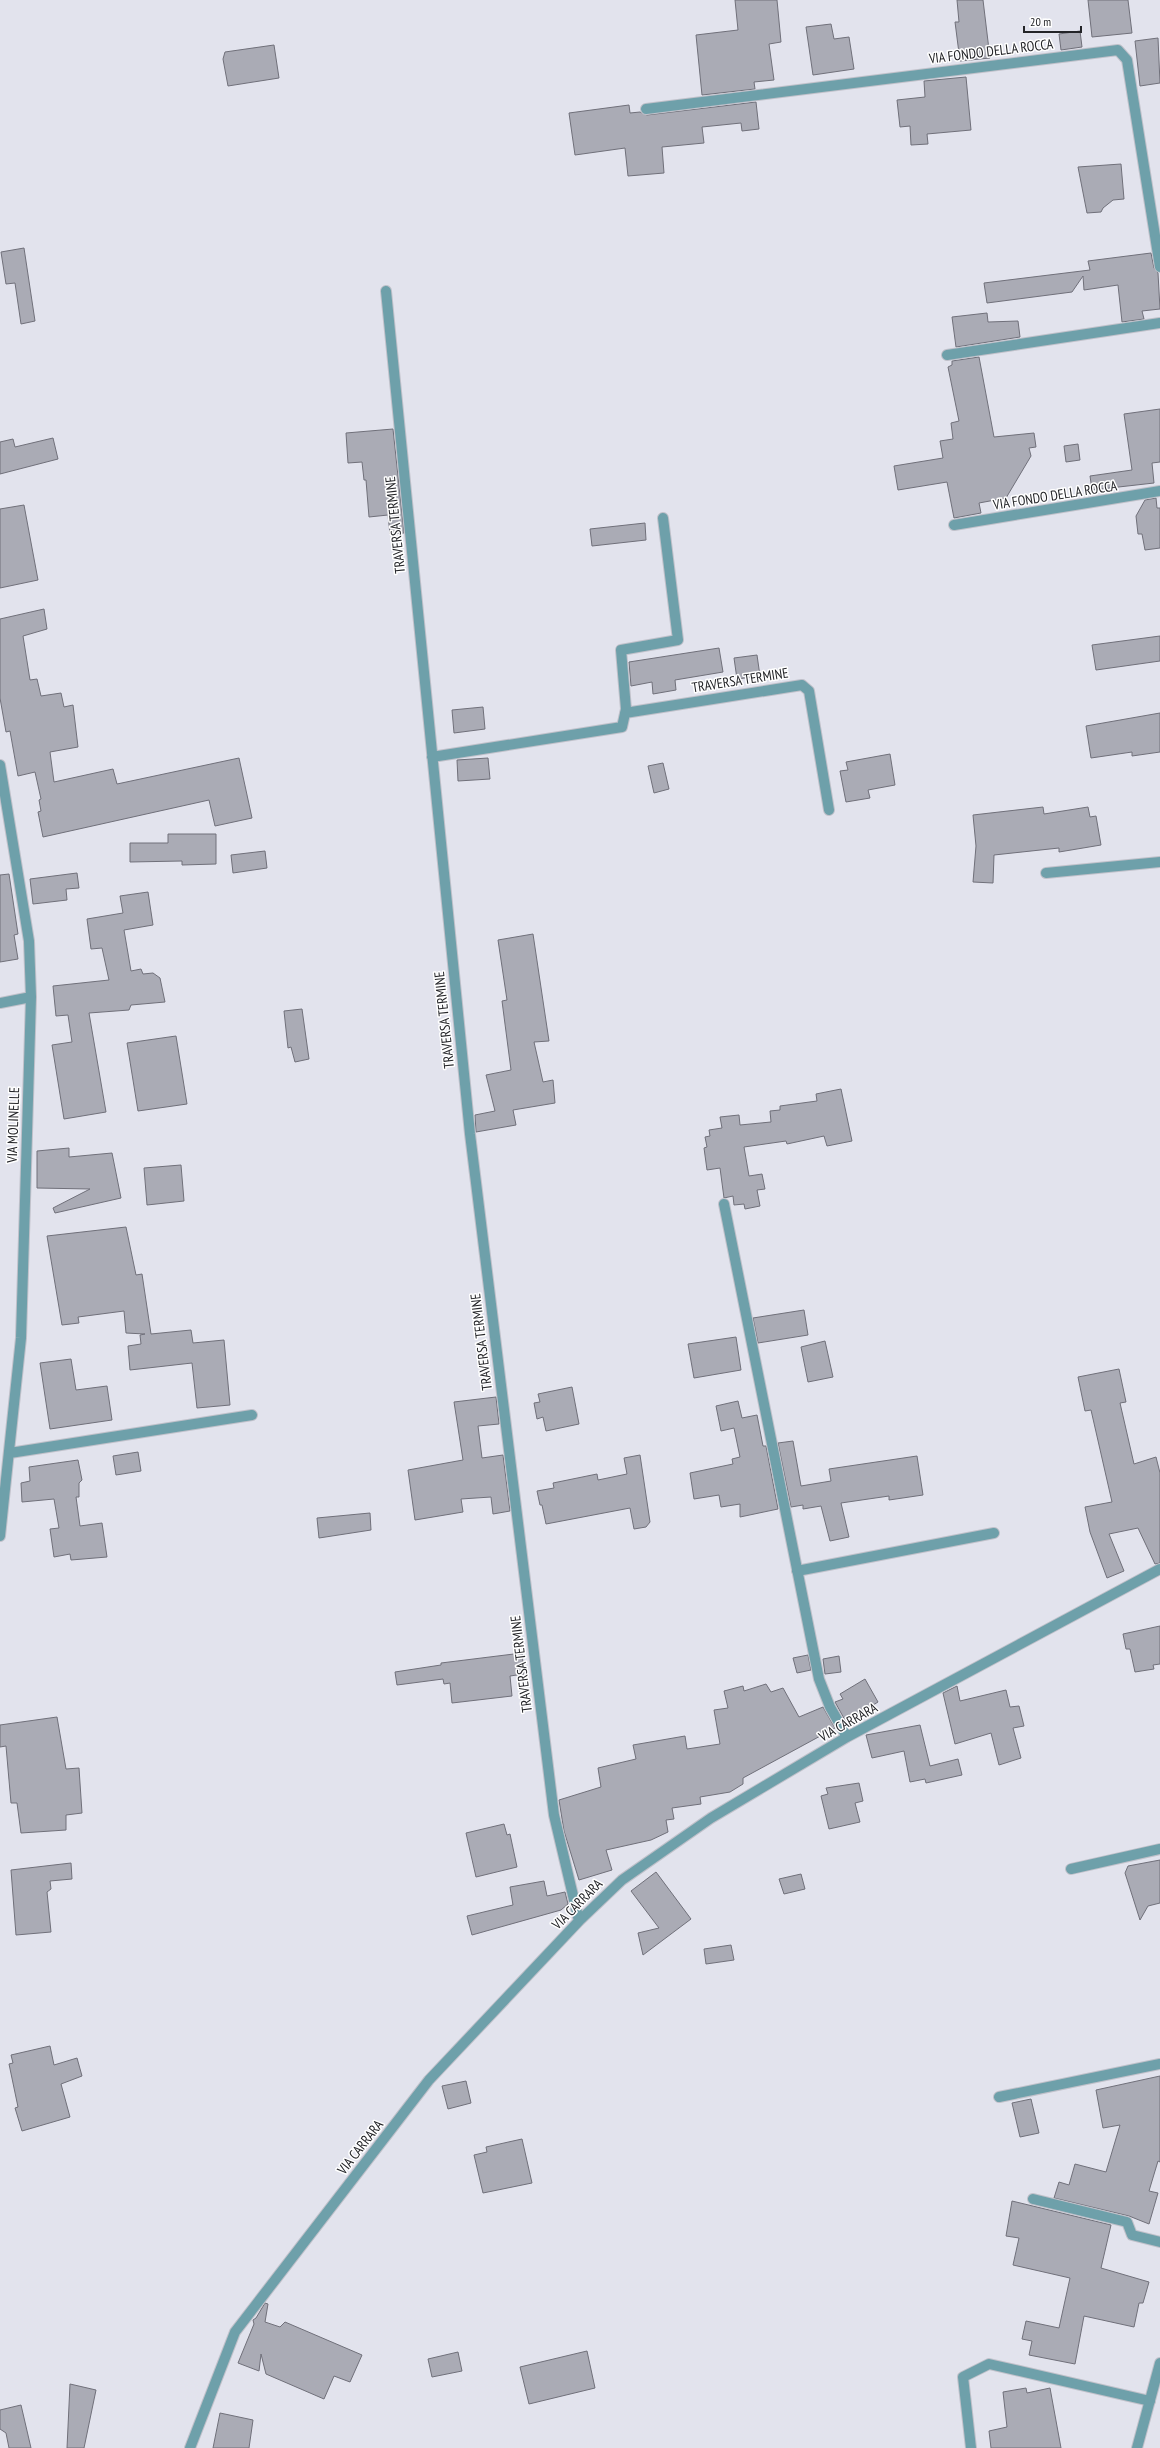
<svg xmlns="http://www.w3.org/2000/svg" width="1160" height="2448" viewBox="0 0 1160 2448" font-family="'PT Sans Narrow',sans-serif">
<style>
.building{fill:#aaabb5;stroke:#70707a}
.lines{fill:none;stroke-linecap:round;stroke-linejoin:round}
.service-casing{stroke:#c0c1ca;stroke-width:12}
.minor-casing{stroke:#c0c1ca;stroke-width:12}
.tertiary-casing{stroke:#c0c1ca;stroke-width:12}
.service{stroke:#6ea0aa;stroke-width:10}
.minor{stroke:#6ea0aa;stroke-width:10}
.tertiary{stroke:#6ea0aa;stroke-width:10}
.labels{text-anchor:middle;stroke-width:3;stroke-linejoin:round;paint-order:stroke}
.street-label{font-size:14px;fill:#232428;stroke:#fff}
</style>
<rect width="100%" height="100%" fill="#e2e3ed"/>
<path class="building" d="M735,0h42l4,42 -12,2 5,36 -20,2 1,7 -53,6 -6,-60 42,-5z
M957,0h26l7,58 -30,3 -5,-39h4z
M1088,0h40l4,33 -40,4z
M831,24l3,15 15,-2 5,32 -41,6 -7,-48z
M1080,31l2,16 -21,3 -2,-16z
M1158,38l2,45 -20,3 -5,-45z
M274,45l5,33 -51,8 -5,-27 2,-7z
M966,77l5,53 -44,4 1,10 -17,1 -1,-19 -10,1 -3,-27 28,-3 -1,-16z
M756,102l3,27 -17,2 -1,-8 -39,4 2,16 -42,4 2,26 -36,3 -3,-28 -50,7 -6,-42 60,-8 1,8 10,-1 7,3z
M1121,164l3,35 -11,1 -10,8 -2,4 -14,1 -9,-46z
M24,248l11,73 -14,3 -6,-41 -9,1 -5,-32z
M1151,253l3,15 4,5 2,36 -18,2 2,8 -22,3 -4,-37 -34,5 -1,-14 -11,16 -85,11 -3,-20 106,-13 -2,-9z
M987,313l1,9 30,-1 2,16 -64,10 -4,-30z
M979,357l15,80 40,-4 2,14 -7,1 2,8 -25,42 -27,5 2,10 -27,5 -7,-36 -49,8 -4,-24 49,-8 -3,-17 13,-2 -2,-16 8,-2 -11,-54 4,-2v-4z
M1160,409v53l-8,1 2,20 -62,7 -2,-14 42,-6 -8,-56z
M393,429l11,104 -14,1 -2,-19 -19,2 -3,-37h-2l-2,-18 -14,1 -2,-30z
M53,438l5,21 -58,15v-32l13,-3 2,8z
M1078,444l2,16 -14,2 -2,-16z
M1156,498l1,10h3v40l-15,2 -3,-16h-4l-2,-18 9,-16z
M24,505l14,75 -38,8v-79z
M645,523l1,17 -54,6 -2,-17z
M44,609l3,20 -24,7 7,44 7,-1 4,17 20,-3 3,14 9,-2 5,42 -28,5 4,30 59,-13 4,15 122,-26 13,60 -37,8 -6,-26 -166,37 -5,-25 3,-1 -2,-11 2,-1 -6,-27 -17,4 -8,-45 -4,1 -6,-34v-79z
M1160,636v25l-64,9 -4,-25z
M719,648l4,24 -48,8 1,10 -23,4 -1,-12 -21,4 -2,-24z
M757,655l3,21 -23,3 -3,-21z
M483,707l2,22 -31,4 -2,-23z
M1160,713v39l-28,4v-4l-41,6 -5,-32z
M890,754l5,31 -27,5 2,8 -24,4 -6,-31 8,-1 -2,-8z
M488,758l2,21 -32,2 -1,-21z
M663,763l6,26 -15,4 -6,-27z
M1043,807l1,7 44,-7 2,10 6,-1 5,29 -42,7v-4l-65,7 -1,28 -20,-1 3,-36 -3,-31z
M168,834h48v30l-34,1v-4l-52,1v-19h38z
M265,851l2,17 -34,5 -2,-18z
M77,873l2,15 -13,1 1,11 -34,4 -3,-25z
M9,874l9,60 -4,1 4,24 -18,3v-87z
M148,892l5,33 -29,5 7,41 10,-2 2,5 10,-1 7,5 5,24 -34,3 -2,5 -40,3 17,99 -42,7 -12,-74 20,-3 -4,-27 -12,1 -3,-30 56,-6 -7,-32 -11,1 -4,-30 36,-6 -3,-17z
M533,934l16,107 -15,1 9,40 10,-2 2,23 -42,7 3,15 -40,7 -1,-17 20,-4 -9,-36 25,-5 -9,-69 5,-1 -9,-60z
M302,1009l7,50 -14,3 -4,-15 -3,1 -4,-37z
M176,1036l11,68 -49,7 -11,-68z
M841,1089l11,52 -25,5 -3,-10 -37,8 -1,-3 -42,6 5,29 13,-2 3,15 -8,1 3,16 -15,3 -1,-5 -10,1 -1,-9 -9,2 -4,-30 -13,2 -3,-22 3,-1 -2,-10 5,-1 -1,-6 13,-2 -2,-11 19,-2 1,10 31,-3 -1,-11 10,-1v-4l37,-5 -1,-7z
M69,1148v9l43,-4 9,45 -66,15 -2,-5 37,-19 -53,-1v-37z
M181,1165l3,36 -37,4 -3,-37z
M126,1227l10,48 6,-1 9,60 40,-4 2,13 31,-3 6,65 -33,3 -5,-45 -62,7 -2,-24 13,-2 -1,-9 5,-1 -19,-1 -2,-22 -46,6 1,6 -17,2 -15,-89z
M804,1310l4,25 -50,8 -5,-25z
M736,1337l5,33 -47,8 -6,-34z
M825,1341l8,36 -25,5 -7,-35z
M71,1359l5,31 31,-4 5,34 -62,9 -10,-66z
M1119,1369l7,33 -6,1 14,61 22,-7 4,16v90l-5,1 -17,-36 -29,6 15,37 -17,7 -17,-46 -5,-25 27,-5 -21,-92 -6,1 -7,-34z
M572,1387l7,37 -33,7 -3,-14 -6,2 -3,-16 6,-1 -2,-8z
M496,1397l3,27 -21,2 4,32 21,-3 7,56 -17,3 -2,-17 -30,2 2,13 -48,8 -7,-50 55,-10 -9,-58z
M738,1401l4,17 15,-3 6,31h3l12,63 -38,8v-13l-19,3 -2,-12 -25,4 -4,-26 43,-9 -1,-5 8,-2 -6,-29 -13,3 -5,-25z
M793,1441l8,45 30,-5 -2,-12 88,-13 6,39 -34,5v-4l-48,7 8,34 -19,4 -9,-35 -18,3v-4l-12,2 -13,-64z
M138,1452l3,19 -25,4 -3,-19z
M640,1455l10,67 -4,5 -12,2 -4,-21 -84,16 -4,-19h-2l-3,-14 17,-3 -1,-5 44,-9 1,6 29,-6 -3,-16z
M78,1460l4,20 -3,3v14h-3l4,29 22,-3 5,34 -36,3 -1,-6 -16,3 -4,-28 9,-1 -5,-29 -32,3 -1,-19 9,-2 -1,-14z
M370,1513l1,17 -52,8 -2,-20z
M1160,1626v38l-7,1 1,4 -19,3 -5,-23h-4l-3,-15z
M522,1653l2,21 -14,2 2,20 -60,7 -2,-20 -6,1 -1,-5 -46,6 -2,-13 46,-7v-2z
M808,1655l3,15 -14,3 -4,-15z
M839,1656l2,16 -16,2 -2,-15z
M865,1679l13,23 -32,20 -11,-20 8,-3 -3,-5z
M766,1684l5,8 12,-4 16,29 24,-10 12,21 -92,50v6l-13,8 -30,5 1,7 -29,4 2,11 -8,1 2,12 -17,8 -45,10 6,20 -33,10 -15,-49 -5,-31 42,-13 -3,-19 38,-9 -3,-14 52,-9 2,13 33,-5 -6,-34 14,-2 -4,-17 19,-5 1,5z
M957,1686l3,15 46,-11 4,17 9,-1 5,20 -11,2 8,30 -22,7 -8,-32 -36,11 -12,-51z
M57,1717l9,52 13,-1 3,45 -16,2v15l-45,3 -4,-30h-6l-5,-57 -6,1v-22z
M920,1725l10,41 28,-7 4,16 -36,8 -1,-4 -15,3 -6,-31 -32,7 -6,-23z
M859,1783l4,18 -8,2 5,19 -31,7 -8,-33 7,-2 -2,-6z
M504,1824l3,11 3,-1 7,33 -41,10 -10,-44z
M1160,1860v43l-12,3 -8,14 -15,-47 3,-7z
M71,1863l1,16 -22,2 1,8 -4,3 4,40 -35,3 -5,-65z
M656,1872l35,47 -48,36 -5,-22 21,-5 -28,-37z
M801,1874l4,15 -21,5 -5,-15z
M544,1881l3,15 18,-4 3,12 -7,6 -89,25 -5,-19 46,-11 -3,-18z
M731,1945l3,15 -28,4 -2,-15z
M50,2046l4,19 23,-7 5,18 -21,8 9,33 -48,14 -7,-23 3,-1 -9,-43 4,-1 -2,-8z
M1160,2076v86l-2,-1 -9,30 9,2 -9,31 -20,-8 -75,-18 5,-16 10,3 6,-21 31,8 14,-47 -17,3 -7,-38z
M466,2081l5,22 -23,6 -6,-23z
M1031,2099l8,34 -19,4 -8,-34z
M522,2139l10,44 -49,10 -9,-38 13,-3 -1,-5z
M1012,2201l99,24 -10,43 48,14 -6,21h-4l-5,24 -50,-11 -9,48 -46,-9 3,-14 -10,-2 4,-18 33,7 11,-50 -57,-13 6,-27 -13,-2z
M265,2303l3,1 -3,18 15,5 5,-5 77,33 -12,27 -16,-6 -10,23 -58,-25 -5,-20 -2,17 -21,-8 16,-39 -1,-4 3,-2z
M587,2351l8,37 -66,16 -9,-37z
M458,2352l4,19 -30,6 -4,-18z
M70,2384l26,6 -12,58h-17z
M1026,2388l1,5 23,-5 11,60h-70l-2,-17 18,-4 -4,-35z
M21,2405l10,43h-22l-3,-15 -6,-4v-19z
M220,2413l33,7 -4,28h-36z"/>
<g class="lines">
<g class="service-casing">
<path id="service" d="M1071,1869l89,-20
M999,2097l161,-33
M1033,2199l94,23 5,13 28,7
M971,2448l-8,-71 26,-13 161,37"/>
</g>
<g class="minor-casing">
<path id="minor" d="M646,109l472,-59 9,10 33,207
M386,291l84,843 84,681 25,106
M947,355l213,-32
M954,525l206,-34
M625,713l177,-28 7,6 20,119
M432,757l190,-30 4,-18 -5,-59 57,-10 -15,-122
M0,765l29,176 2,56 -10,341 -21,198
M1046,873l114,-11
M0,1003l31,-6
M724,1204l95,475 11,28 17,30
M10,1453l242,-38
M797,1571l197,-38
M190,2448l45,-116 194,-252 150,-159 43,-41 89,-62 136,-81 313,-168"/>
</g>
<g class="tertiary-casing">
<path id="tertiary" d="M1137,2448l23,-85"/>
</g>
<use href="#service" class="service"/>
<use href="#minor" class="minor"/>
<use href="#tertiary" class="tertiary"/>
</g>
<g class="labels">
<g class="street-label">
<text transform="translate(991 51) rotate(-7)" y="5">VIA FONDO DELLA ROCCA</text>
<text transform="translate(1055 495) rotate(-9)" y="5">VIA FONDO DELLA ROCCA</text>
<text transform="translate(395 525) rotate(-96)" y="5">TRAVERSA TERMINE</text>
<text transform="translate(740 680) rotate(-9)" y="5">TRAVERSA TERMINE</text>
<text transform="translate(444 1020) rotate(-96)" y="5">TRAVERSA TERMINE</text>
<text transform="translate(13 1125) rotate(-88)" y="5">VIA MOLINELLE</text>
<text transform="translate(481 1342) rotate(-97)" y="5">TRAVERSA TERMINE</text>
<text transform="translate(521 1664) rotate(-97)" y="5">TRAVERSA TERMINE</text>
<text transform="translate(848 1722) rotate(-29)" y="5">VIA CARRARA</text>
<text transform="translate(577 1904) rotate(-45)" y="5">VIA CARRARA</text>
<text transform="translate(360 2147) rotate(-52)" y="5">VIA CARRARA</text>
</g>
</g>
<path d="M1024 26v6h57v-6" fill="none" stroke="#232428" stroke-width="2"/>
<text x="1030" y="26" font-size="12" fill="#232428" stroke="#ffffff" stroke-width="3" paint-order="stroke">20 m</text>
</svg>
